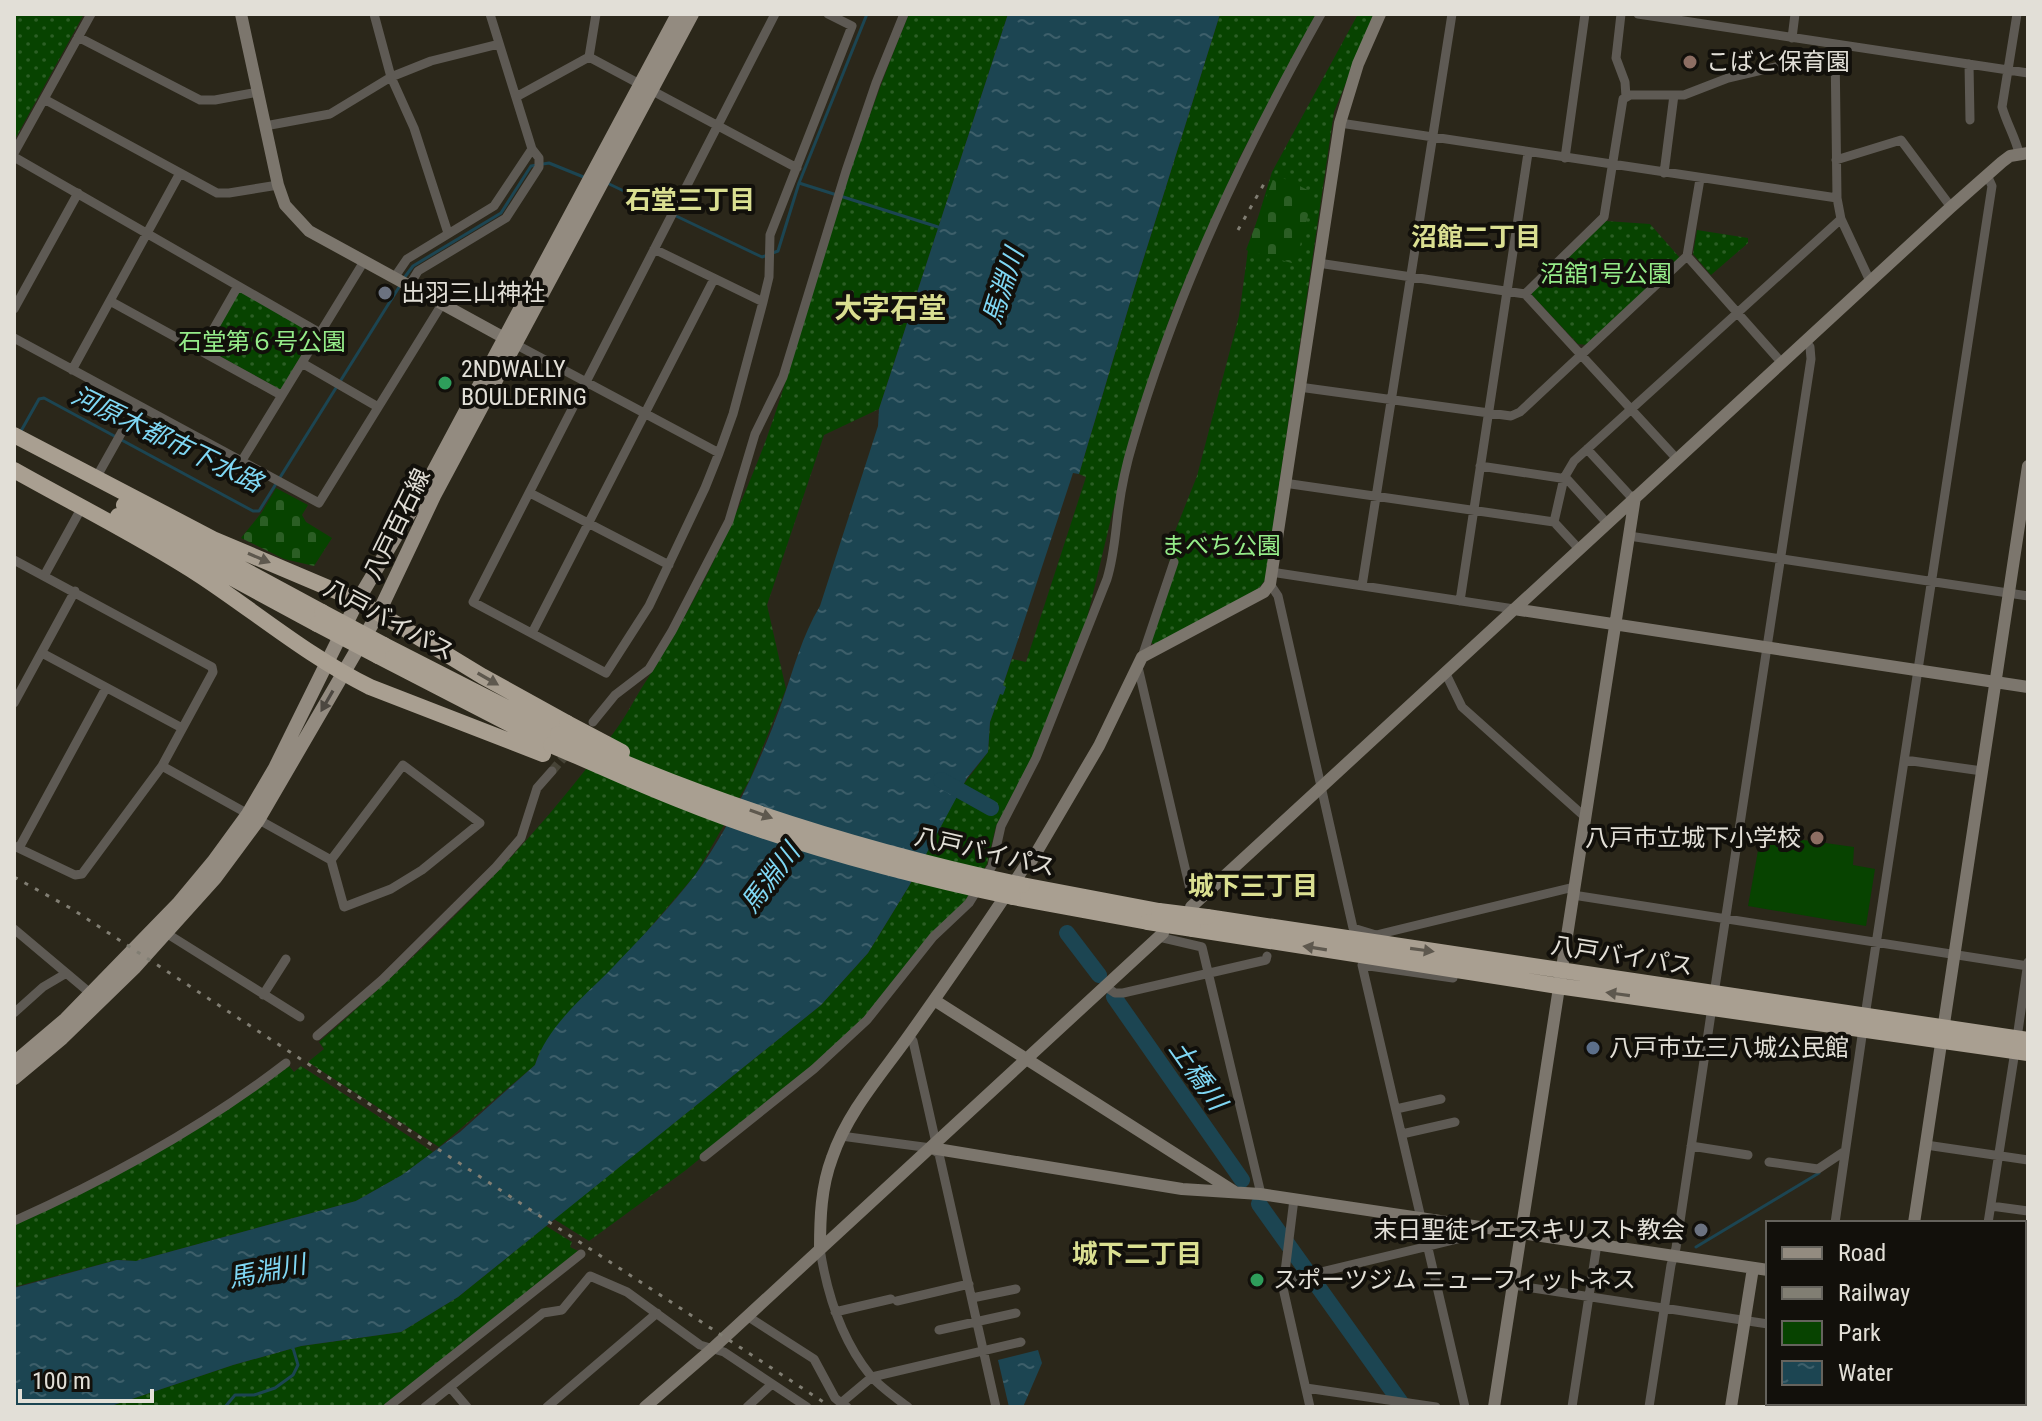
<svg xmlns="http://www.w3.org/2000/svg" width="2042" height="1421" viewBox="0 0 2042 1421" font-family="'Roboto Condensed','Noto Sans JP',sans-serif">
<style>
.green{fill:url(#green-dots)}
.cemetery{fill:url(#cemetery-stones)}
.pitch{fill:#074300}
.water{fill:url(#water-ripples)}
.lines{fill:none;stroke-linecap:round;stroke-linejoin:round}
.stream{stroke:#1c4552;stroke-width:3}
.river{stroke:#1c4552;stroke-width:16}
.street-tunnel{stroke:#464336;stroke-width:9;stroke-dasharray:9 4.5;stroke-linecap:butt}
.street{stroke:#5e5a54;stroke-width:9}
.secondary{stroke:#7c766d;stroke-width:12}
.primary{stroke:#938b80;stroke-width:14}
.highway{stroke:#a99f91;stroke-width:16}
.rail{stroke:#817e73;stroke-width:3;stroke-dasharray:4 8;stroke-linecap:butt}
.highway-bridge{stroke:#a99f91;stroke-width:16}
.oneway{fill:#5e584e}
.oneway2{fill:#4c4740}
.education-dot{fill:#8d6e63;stroke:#12100b;stroke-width:3}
.worship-dot{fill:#6b7280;stroke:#12100b;stroke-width:3}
.leisure-dot{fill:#2e9e5b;stroke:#12100b;stroke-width:3}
.service-dot{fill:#5c6f8a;stroke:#12100b;stroke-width:3}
.labels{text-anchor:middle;stroke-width:8;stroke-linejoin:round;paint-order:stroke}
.poi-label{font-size:24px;fill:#e2dfd7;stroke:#12100b;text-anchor:start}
.park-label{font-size:24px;fill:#95ec89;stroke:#12100b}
.street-label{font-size:24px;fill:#e2dfd7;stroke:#12100b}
.neighbourhood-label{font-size:26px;font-weight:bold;fill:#dadf91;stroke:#12100b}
.water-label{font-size:26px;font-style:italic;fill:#7fd7f4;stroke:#12100b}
.quarter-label{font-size:28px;font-weight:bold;fill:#dadf91;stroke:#12100b}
</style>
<defs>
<pattern id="green-dots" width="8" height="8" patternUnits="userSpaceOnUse" patternTransform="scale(2)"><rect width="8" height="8" fill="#074300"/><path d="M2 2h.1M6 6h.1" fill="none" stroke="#2b5e24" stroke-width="1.8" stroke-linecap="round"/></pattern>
<pattern id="cemetery-stones" width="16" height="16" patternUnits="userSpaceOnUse" patternTransform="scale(2)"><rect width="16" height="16" fill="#074300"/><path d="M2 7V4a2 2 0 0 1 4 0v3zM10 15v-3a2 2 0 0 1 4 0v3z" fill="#2b5e24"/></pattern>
<pattern id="water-ripples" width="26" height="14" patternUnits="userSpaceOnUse" patternTransform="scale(2)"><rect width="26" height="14" fill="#1c4552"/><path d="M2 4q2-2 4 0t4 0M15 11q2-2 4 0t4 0" fill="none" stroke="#3d5f6a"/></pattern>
</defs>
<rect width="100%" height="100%" fill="#2b271a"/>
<path class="green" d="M14,14h70l-70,127z
M909,14h99l-129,395 -55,26 -57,170 19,84 -36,90 -54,95 -60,70 -71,73 -27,39 -3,9 -96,82 -131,-85 16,-13 -5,-7c107,-93 209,-193 293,-307 11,-14 20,-31 29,-46 51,-78 92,-162 125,-249 20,-55 35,-112 52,-168 27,-88 56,-174 91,-258z
M1220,14h96l-77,145 -66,150 -15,44 -45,157 -29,121 -51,126 -37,69 -9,38 -22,37 -101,117 -51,48 -127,104 -97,71 -35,-22 267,-214 47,-52 41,-67 51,-97 28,-37 2,-30 22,-63 14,3 60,-185 -7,-3 55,-185z
M1358,14h16l-40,98 -69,468 -6,8 -104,58 -5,-5 20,-77 -2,-15 29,-73 42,-160 9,-66 24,-78z
M1606,221l44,3 30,34 -93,87 -9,-1 -46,-49v-4z
M1697,230l51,8v5l-37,32 -18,-21z
M239,291l75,42 -33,57 -74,-41z
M289,1066l5,6 7,-6 132,86 -31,23 -46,26 -220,60 -19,-1 -103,27v-62c96,-44 191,-95 275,-159z
M546,1226l26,16 -2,5 8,4 -121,99 -76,57h-273l125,-42 68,-19 100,-14 57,-35z"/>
<path class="cemetery" d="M1275,174l39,19 -19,71 -49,-14z
M276,488l32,17 -6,10 4,7 26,16 -18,28 -30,-7 -43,-21 21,-26z"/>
<path class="pitch" d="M1761,834l93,13 -1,18 22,4 -9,57 -118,-20z"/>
<path class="water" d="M1008,14h212l-86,275 -55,185 -6,-1 -70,212 3,2 -3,8 -3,-1 -10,28 -2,30 -21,26 -58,108 -41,67 -47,52 -363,292 -57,35 -100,14 -68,19 -125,42h-94v-119l103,-28 19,1 220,-60 46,-26 58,-43 75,-67c12,-39 51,-70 79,-99 28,-29 56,-59 81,-91 34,-45 68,-119 87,-173 12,-34 20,-66 38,-96l58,-180 1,-17z
M1038,1350l4,13 -19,44h-14l-11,-47z"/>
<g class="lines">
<path class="stream" d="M605,182l157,75 16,-6 21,-68 68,-169
M799,183l139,44
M404,278l9,-12 88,-53 30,-47 18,-3 37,15
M21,431l18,-32 5,-1 209,113h6l142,-227
M1696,1247l123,-74
M225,1407l10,-12h19l21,-7 18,-13 5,-10 -5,-17"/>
<path class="river" d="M941,780l50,28
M1067,933l32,42
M1114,997l128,183
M1259,1204l145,203"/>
<path class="street-tunnel" d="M552,771l18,-21"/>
<path class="street" d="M374,14l17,63 23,51 34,105
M596,14l-7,43 208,111
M775,14l-302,588 133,71 43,-67 56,-118 14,-35 14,-39 30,-112 6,-25 1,-42 82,-209 -24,-12
M1621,14l-5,44 9,24 1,15
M1638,14l390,59
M2017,14l-15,93c5,17 13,30 17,46
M78,37l122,63h15l43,-8
M1792,38l3,-24
M1835,47l2,151 4,21 29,62
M1969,64l1,56
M516,97l73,-40
M44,99l173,94h12l49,-8
M1340,123l497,75
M265,126l65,-12 61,-37 40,-16 68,-17
M14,153l77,-139
M14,157l306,176
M1565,158l20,-144
M1836,160l65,-20 50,67
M1664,173l10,-78
M1700,179l-13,77 94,106
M654,249l109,53
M1318,263l207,31 151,164
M394,278l13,-19 87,-53 38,-57 -42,-135
M409,286l9,-15 88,-53 33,-51v-9l-7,-9
M1525,294l79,-77 19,-118 7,-4h54l44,-17 107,-25
M110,301l171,94
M14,309l64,-116
M14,338l305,165 123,-199
M515,344l204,109
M201,351l37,-65
M302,363l76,44
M72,370l108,-197
M1299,387l212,29 9,-4 167,-156
M1587,449l46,50
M241,462l122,-199
M1480,466l87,13 40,44
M96,478l41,-73
M1284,483l270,39 25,27
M530,493l139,72
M1554,522l10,-44 10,-17 267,-242
M1629,536l399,60
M14,560l198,107 1,5 -51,94 -80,108 -7,1 -61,-29
M1271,572l243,37
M44,576l38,-69
M1270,584l8,12 75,332 23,7 198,-48
M1362,586l90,-572
M1460,601l68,-448
M532,633l182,-354
M42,653l140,75
M1142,657l32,-95
M1138,667l52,222 9,11
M1445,672l17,35 123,110
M14,703l61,-112
M593,722l22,-27 34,-26 23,-38 57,-110 26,-87 28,-57 63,-206 30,-88 28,-69
M1905,760l77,11
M162,766l169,94 72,-95 77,58 -58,47 -31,19 -47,18 -13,-47
M19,848l87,-160
M1573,895l455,71
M14,929l76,64
M166,933l134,84
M1159,937l43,10 59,247
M1453,978l-91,-13 103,442
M1106,987l9,6h8l143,-33 1,-4
M1714,994l97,-635 -1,-12 -5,-6
M263,995l23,-36
M14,1013l29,-26 22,-13
M1865,1016l127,-830 -5,-11
M317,1036l65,-56 114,-113 25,-29 16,-50 15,-17
M909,1036l4,5 23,102
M2017,1038l11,-76
M1396,1109l45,-10
M1402,1134l53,-12
M841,1136l90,12 8,6 57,253
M1926,1145l102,15
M1691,1146l57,9
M704,1157l110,-88 53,-49 66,-83 36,-34 23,-37 9,-40 35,-68 71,-179c7,-23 8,-43 11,-66 3,-24 8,-48 15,-71 44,-152 111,-291 188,-428
M1769,1162l49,7 27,-18
M1294,1199l-11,89 27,119
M1991,1206l37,5
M14,1221c96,-43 189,-94 272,-158
M1835,1223l28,-194
M1988,1223l27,-172
M820,1249c7,45 21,90 50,126 10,12 25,22 38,32
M1284,1281l178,-43 5,-5 1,-8
M1513,1285l255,39
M972,1298l44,-9
M897,1301l72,-17
M835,1312l56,-13
M747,1316l67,43 21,39 6,5
M939,1330l77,-17
M2024,1363l4,1
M450,1387l17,20
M1306,1388l130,19
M388,1407l193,-153
M425,1407l118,-94 19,-3 28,-34 37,16 73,53 24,7 83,55
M547,1407l110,-94
M747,1407l25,-23
M847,1407l-6,-4 31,-26 149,-35
M1572,1407l25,-163
M1649,1407l22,-142 5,-17 36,-241
M1807,1407v-4
M1960,1407l1,-4"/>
<path class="secondary" d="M241,14l37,171 7,20 24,26 201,110
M1514,609l514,78
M1191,907l760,-700 51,-45 8,-6 18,-3
M934,1000l301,192
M931,1148l251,41 78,5 508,76
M1914,1223l114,-757
M820,1249c0,-31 1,-62 12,-91 16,-47 50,-84 78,-124 39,-55 78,-111 115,-168l7,-6 67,-114 43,-89 122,-65 6,-8 70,-461 18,-59 22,-50
M2024,1309h4
M645,1407l67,-58 451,-416
M1494,1407l141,-910
M1731,1407l22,-139
M1886,1407l1,-4"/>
<path class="primary" d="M14,1063l52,-44 112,-115 35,-42 35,-48 27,-46 83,-168 66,-111 254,-475
M14,1078l48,-40 72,-70 81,-90 43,-58 121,-208 55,-116 258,-482"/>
<path class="highway" d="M14,435l199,104 144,61 125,76 85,47
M14,470c62,35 127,67 187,106 56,37 108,81 169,111l173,67
M124,505l198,107
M118,516l199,108
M384,645l174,89
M378,656l173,89
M1022,885l137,26
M1013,897l135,25
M1207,917l821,123
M1193,929l365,57 470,67"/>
<path class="rail" d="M1238,230l27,-48
M14,877l58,32 759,498"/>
<path class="highway-bridge" d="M322,612l62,33
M317,624l61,32
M567,723l55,29
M558,734c149,68 304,117 464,151
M551,745c43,18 85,38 129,55 107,43 220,73 333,97
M1159,911l48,6
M1148,922l45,7"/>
</g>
<defs><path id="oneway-solid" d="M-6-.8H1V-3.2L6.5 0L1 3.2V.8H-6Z" transform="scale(2)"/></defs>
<g class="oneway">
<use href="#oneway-solid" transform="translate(259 558) rotate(23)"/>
<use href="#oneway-solid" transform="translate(488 679) rotate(30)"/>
<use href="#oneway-solid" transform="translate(761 814) rotate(20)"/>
<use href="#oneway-solid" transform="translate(1315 948) rotate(-171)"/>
<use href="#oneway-solid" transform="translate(1422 950) rotate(8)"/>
<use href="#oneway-solid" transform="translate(1618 994) rotate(-172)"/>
</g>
<use class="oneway2" href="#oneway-solid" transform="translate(327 701) rotate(120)"/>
<g class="education-dot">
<circle cx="1690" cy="62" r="8"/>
<circle cx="1817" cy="838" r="8"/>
</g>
<g class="worship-dot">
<circle cx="385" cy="293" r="8"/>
<circle cx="1701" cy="1230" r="8"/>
</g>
<g class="leisure-dot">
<circle cx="445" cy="383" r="8"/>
<circle cx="1257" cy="1280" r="8"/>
</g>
<circle class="service-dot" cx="1593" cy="1048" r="8"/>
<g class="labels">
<g class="poi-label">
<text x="1706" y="70">こばと保育園</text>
<text x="401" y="301">出羽三山神社</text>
<text x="461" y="377">2NDWALLY<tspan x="461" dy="28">BOULDERING</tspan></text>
<text x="1801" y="846" text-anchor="end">八戸市立城下小学校</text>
<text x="1609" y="1056">八戸市立三八城公民館</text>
<text x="1685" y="1238" text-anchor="end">末日聖徒イエスキリスト教会</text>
<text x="1273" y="1288">スポーツジム ニューフィットネス</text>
</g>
<g class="park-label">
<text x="1606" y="282">沼舘1号公園</text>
<text x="262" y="350">石堂第６号公園</text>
<text x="1221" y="554">まべち公園</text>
</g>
<g class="street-label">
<text transform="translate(397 524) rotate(-64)" y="8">八戸百石線</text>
<text transform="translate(389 620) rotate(28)" y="8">八戸バイパス</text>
<text transform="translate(985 852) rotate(13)" y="8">八戸バイパス</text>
<text transform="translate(1622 956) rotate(9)" y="8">八戸バイパス</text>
</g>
<g class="neighbourhood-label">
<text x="690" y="209">石堂三丁目</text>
<text x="1476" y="246">沼館二丁目</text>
<text x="1253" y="895">城下三丁目</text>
<text x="1137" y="1263">城下二丁目</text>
</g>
<g class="water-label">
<text transform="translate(1003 286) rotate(-72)" y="9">馬淵川</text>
<text transform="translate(167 439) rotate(26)" y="9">河原木都市下水路</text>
<text transform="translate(770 878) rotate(-53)" y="9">馬淵川</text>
<text transform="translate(1198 1075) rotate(55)" y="9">土橋川</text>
<text transform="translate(267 1271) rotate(-11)" y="9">馬淵川</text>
</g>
<g class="quarter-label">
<text x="890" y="318">大字石堂</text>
</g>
</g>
<rect width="2042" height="1421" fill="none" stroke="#e2dfd7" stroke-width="32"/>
<rect x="1766" y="1221" width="260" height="184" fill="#12100b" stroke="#65635d" stroke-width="2"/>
<rect x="1782" y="1247" width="40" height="12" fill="#938b80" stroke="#65635d" stroke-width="2"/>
<text x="1838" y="1261" font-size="24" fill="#e2dfd7">Road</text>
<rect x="1782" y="1287" width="40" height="12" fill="#817e73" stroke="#65635d" stroke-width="2"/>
<text x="1838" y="1301" font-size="24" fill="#e2dfd7">Railway</text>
<rect x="1782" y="1321" width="40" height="24" fill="#074300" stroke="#65635d" stroke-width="2"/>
<text x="1838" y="1341" font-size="24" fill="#e2dfd7">Park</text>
<rect x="1782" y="1361" width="40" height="24" fill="url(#water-ripples)" stroke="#65635d" stroke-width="2"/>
<text x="1838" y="1381" font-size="24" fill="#e2dfd7">Water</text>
<path d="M20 1389v12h132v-12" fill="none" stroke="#e2dfd7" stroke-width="4"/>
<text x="32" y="1389" font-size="24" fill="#e2dfd7" stroke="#12100b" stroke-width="6" paint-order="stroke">100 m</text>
</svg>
